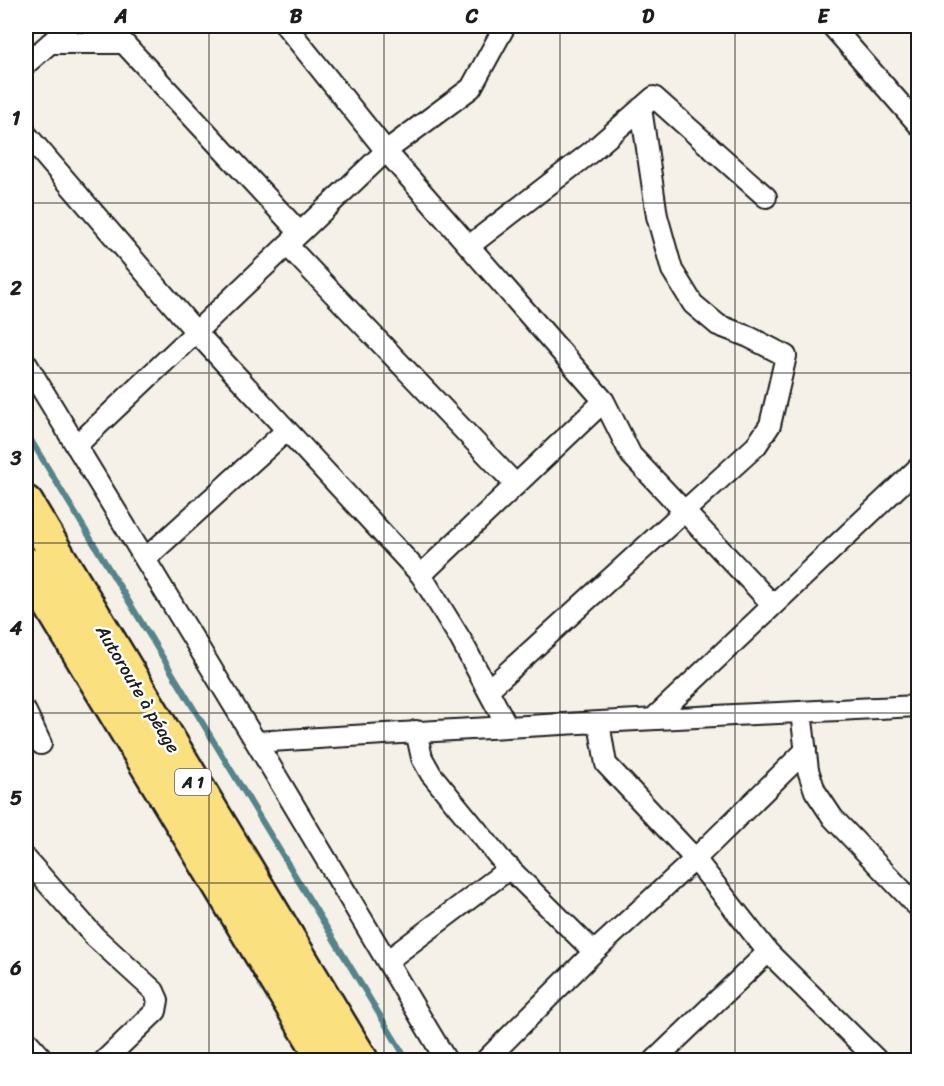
<svg xmlns="http://www.w3.org/2000/svg" width="944" height="1086" viewBox="0 0 944 1086" font-family="Sriracha,sans-serif">
<style>
.lines{fill:none;stroke-linecap:round;stroke-linejoin:round}
.stream{stroke:#54848a;stroke-width:6}
.minor-casing{stroke:#1c1c1c;stroke-width:24}
.motorway-casing{stroke:#1c1c1c;stroke-width:38}
.minor{stroke:#fff;stroke-width:20}
.motorway{stroke:#fbe080;stroke-width:33}
.grid{fill:none;stroke:#1c1c1c;stroke-width:1.5;stroke-opacity:0.55}
.labels{text-anchor:middle;stroke-width:5;stroke-linejoin:round;paint-order:stroke}
.shield{fill:#fff;stroke:#606060;stroke-width:1.5}
.shield-label{font-size:16px;font-weight:bold;fill:#1c1c1c}
.street-label{font-size:18px;fill:#1c1c1c;stroke:#fff}
.neatline{fill:none;stroke:#1c1c1c;stroke-width:2}
.grid-label{font-size:20px;text-anchor:middle;font-weight:bold;fill:#1c1c1c}
</style>
<rect width="100%" height="100%" fill="#f6f1e8"/>
<filter id="ink" filterUnits="userSpaceOnUse"><feTurbulence type="fractalNoise" baseFrequency=".0167" numOctaves="2"/><feDisplacementMap in="SourceGraphic" scale="12" xChannelSelector="R" yChannelSelector="G"/><feConvolveMatrix kernelMatrix="1 2 1 2 8 2 1 2 1" color-interpolation-filters="sRGB"/></filter>
<g filter="url(#ink)">
<g class="lines">
<path class="stream" d="M26,432l381,628"/>
<g class="minor-casing">
<path id="minor" d="M108,26l192,207
M286,26l100,125 218,250 27,54 142,150
M832,26l86,98
M50,43h73
M26,64l44,-38
M26,134l170,198 225,243 40,65 46,86
M287,245l229,240
M469,246l122,-94 63,-55 112,100
M26,363l230,379 190,318
M76,446l310,-295 85,-63 34,-62
M145,559l142,-129
M421,575l183,-174
M488,690l268,-244 14,-21 16,-69 -37,-19 -31,-12 -25,-21 -21,-34 -15,-54 -16,-108
M26,712l15,32
M801,712l7,58 7,21 18,27 85,89
M654,718l264,-250
M599,723l7,41 89,95 73,93 109,108
M416,731l6,27 9,16 72,88 91,90
M256,742c221,-15 442,-25 662,-36
M26,859l69,78 59,54 4,9 -2,11 -51,49
M387,961l123,-93
M26,1040l18,20
M486,1060l108,-108 101,-93 111,-109
M655,1060l113,-108"/>
</g>
<g class="motorway-casing">
<path id="motorway" d="M26,503l335,557
M26,564l299,496"/>
</g>
<use href="#minor" class="minor"/>
<use href="#motorway" class="motorway"/>
</g>
</g>
<path class="grid" d="M209,26v1034M384,26v1034M560,26v1034M735,26v1034M26,203h892M26,373h892M26,543h892M26,713h892M26,883h892"/>
<g class="labels">
<rect class="shield" x="175" y="769" width="36" height="26" rx="4.5"/>
<g class="shield-label">
<text x="193" y="788">A 1</text>
</g>
<g class="street-label">
<text transform="translate(138 689) rotate(59)" y="6">Autoroute à péage</text>
</g>
</g>
<rect width="944" height="1086" fill="none" stroke="#fff" stroke-width="66"/>
<rect x="33" y="33" width="878" height="1020" class="neatline"/>
<g class="grid-label">
<text x="121" y="23">A</text>
<text x="296" y="23">B</text>
<text x="472" y="23">C</text>
<text x="648" y="23">D</text>
<text x="823" y="23">E</text>
<text x="16" y="125">1</text>
<text x="16" y="295">2</text>
<text x="16" y="465">3</text>
<text x="16" y="635">4</text>
<text x="16" y="805">5</text>
<text x="16" y="975">6</text>
</g>
</svg>
